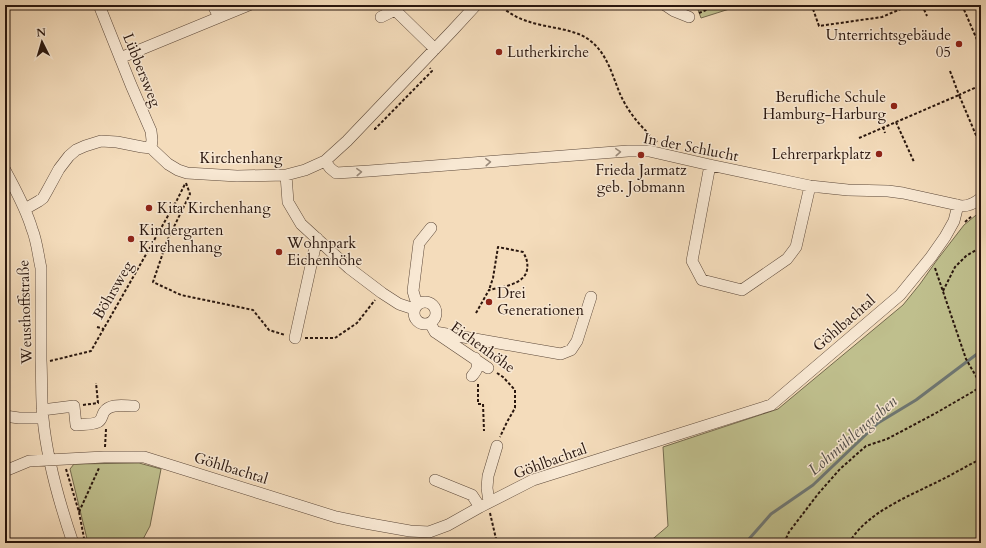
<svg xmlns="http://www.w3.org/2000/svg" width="986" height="548" viewBox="0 0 986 548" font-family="Cardo,serif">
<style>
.green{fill:#bfbf8d;stroke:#746a4e}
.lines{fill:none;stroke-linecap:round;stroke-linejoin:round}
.stream{stroke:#6f7875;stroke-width:3}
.minor-casing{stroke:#5c4839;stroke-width:12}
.path{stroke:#29160e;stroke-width:2;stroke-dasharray:3 2;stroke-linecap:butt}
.minor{stroke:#f8e8d3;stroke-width:11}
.oneway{stroke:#9b8a7a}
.poi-dot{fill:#8f2418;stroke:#f8e8d3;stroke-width:1.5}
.labels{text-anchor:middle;stroke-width:3;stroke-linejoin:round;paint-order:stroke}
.poi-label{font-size:15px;fill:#29160e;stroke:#f8e8d3;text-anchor:start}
.street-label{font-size:15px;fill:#29160e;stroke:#f8e8d3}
.water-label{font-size:16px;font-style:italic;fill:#524f4a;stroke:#f8e8d3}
</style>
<rect width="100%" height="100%" fill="#f4dcbb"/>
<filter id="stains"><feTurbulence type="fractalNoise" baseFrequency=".005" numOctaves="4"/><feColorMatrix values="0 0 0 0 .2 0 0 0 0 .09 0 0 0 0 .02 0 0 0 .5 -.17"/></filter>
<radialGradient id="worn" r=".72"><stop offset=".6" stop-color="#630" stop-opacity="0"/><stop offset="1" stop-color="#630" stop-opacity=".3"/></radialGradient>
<path class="green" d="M703,5h39l-41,13 -4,-11z
M981,211v332h-333l20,-17 -5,-79 115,-38 125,-104 17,-21 17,-24 27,-35z
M139,463l22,6 -11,57 -9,17h-53l-18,-74 4,-5z"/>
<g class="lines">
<path class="stream" d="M743,543l6,-4 22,-25 42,-29 65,-62 38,-23 65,-49"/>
<g class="minor-casing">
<path id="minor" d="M99,5l32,80 20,46 1,9 -1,8
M665,5l9,6 15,6
M214,7l5,10
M381,17l14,-7 40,39
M120,58l129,-53
M325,161l5,7 6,5 33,-2 259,-20h21l61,14 100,21 38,4 40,1 15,2 59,13c8,0 13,-3 19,-8
M710,165l-18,96 10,19 40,10 45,-31 9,-12 14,-61
M5,170c10,19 21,38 27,59 5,12 6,26 9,39 0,31 0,61 0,92 1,19 0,39 2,58 4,43 16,84 30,125
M286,175l2,27 13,22 48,44 33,25 17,11 15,5
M25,209l14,-8 4,-3 4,-7 12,-22 10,-13 7,-6 9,-4 16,-5 16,1 25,5 9,1 17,16 10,6 9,3 50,3 49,-1 19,-5 20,-9 22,-20 105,-110 24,-26
M414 313a11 11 0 1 1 22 0a11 11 0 1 1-22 0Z
M418,304l-3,-6 -2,-7 6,-48 12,-15
M430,323l5,9 53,36
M435,332l126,22 10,-4 6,-9 14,-44
M295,338l22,-100
M472,376c6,-7 7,-10 3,-18
M42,410l32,-4 2,19c6,-1 16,0 22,-3 4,-2 4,-7 6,-10 6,-9 20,-6 30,-6
M5,416l14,2h24
M5,471l24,-10 75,-4h40l192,60 29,6 45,8 19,1 19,-7 32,-18 53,-27 238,-75 129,-110 31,-38 14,-20 9,-16 4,-16
M435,480l37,15 8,12
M489,502l-2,-14 1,-12 9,-30"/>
</g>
<path class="path" d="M498,5c9,6 18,13 29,16 19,7 45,7 61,18 20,14 24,37 33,57 6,13 15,25 25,35 3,4 7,7 11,11
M820,5l1,1 -8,3 6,17 63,-9 28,-12
M922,5l5,11
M962,5l19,44
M699,13l19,-8
M950,71l9,24 22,-10
M896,122l18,40
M883,127l2,6
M374,129h1l57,-58 -2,-3
M859,138l100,-43 22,52
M186,183l4,11 -23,47 -14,41 28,13 72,15 16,20 16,5
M965,222l7,-6
M935,268l31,91 15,26
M943,291l12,-24 11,-11 15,-9
M476,313l13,-23c12,-3 35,-5 38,-20 1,-7 0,-11 -4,-18l-25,-5 -5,31 -4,12
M97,327l7,2
M305,338h30l22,-15 18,-23
M50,361l41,-10 86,-151 8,-16
M497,373l6,4 12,13v18l-8,14 -7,15
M478,384v20h5l1,27
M83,405l15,-2 -2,-20
M105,447l1,-18
M66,469l13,43 5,26
M79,512l20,-44
M490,513l7,30
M784,543l5,-11 29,-38 22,-25 26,-23 21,-7 19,-10 30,-16 45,-26
M849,543c17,-30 58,-46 88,-61 15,-7 29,-16 44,-23"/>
<use href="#minor" class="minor"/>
</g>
<defs><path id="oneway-chevron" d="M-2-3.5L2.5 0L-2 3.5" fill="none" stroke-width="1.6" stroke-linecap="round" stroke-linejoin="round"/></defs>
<g class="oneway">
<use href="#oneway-chevron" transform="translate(618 152) rotate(-4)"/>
<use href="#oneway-chevron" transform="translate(488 162) rotate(-4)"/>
<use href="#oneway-chevron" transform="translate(359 172) rotate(-3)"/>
</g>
<g class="poi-dot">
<circle cx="959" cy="44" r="4"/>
<circle cx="499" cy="52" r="4"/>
<circle cx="894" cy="106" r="4"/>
<circle cx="879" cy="154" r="4"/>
<circle cx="641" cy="155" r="4"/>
<circle cx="149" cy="208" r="4"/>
<circle cx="131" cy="239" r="4"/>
<circle cx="279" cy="252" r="4"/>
<circle cx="489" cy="302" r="4"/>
</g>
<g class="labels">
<g class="poi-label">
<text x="951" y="40" text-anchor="end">Unterrichtsgebäude<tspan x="951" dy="17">05</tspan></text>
<text x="507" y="57">Lutherkirche</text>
<text x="886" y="102" text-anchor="end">Berufliche Schule<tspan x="886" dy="17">Hamburg-Harburg</tspan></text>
<text x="871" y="159" text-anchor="end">Lehrerparkplatz</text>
<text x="641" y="175" text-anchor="middle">Frieda Jarmatz<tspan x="641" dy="17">geb. Jobmann</tspan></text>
<text x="157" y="213">Kita Kirchenhang</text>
<text x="139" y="235">Kindergarten<tspan x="139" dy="17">Kirchenhang</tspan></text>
<text x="287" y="248">Wohnpark<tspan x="287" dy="17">Eichenhöhe</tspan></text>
<text x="497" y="298">Drei<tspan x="497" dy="17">Generationen</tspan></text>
</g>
<g class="street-label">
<text transform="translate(142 70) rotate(68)" y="5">Lübbersweg</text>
<text transform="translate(691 147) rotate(11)" y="5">In der Schlucht</text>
<text x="241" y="163">Kirchenhang</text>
<text transform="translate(113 290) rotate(-60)" y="5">Böhrsweg</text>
<text transform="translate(25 312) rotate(-92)" y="5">Weusthoffstraße</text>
<text transform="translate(844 323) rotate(-41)" y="5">Göhlbachtal</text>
<text transform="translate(483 347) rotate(36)" y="5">Eichenhöhe</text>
<text transform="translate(550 461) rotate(-20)" y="5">Göhlbachtal</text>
<text transform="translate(231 468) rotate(17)" y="5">Göhlbachtal</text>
</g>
<g class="water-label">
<text transform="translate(852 435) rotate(-41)" y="6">Lohmühlengraben</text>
</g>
</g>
<rect width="986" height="548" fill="none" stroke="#f4dcbb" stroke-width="20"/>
<rect x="6" y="6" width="974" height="536" fill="none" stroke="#29160e" stroke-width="2"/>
<rect x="10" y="10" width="966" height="528" fill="none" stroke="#29160e"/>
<g transform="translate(42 42) rotate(355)" stroke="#f8e8d3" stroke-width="3" paint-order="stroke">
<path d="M0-3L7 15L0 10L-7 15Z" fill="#29160e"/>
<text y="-6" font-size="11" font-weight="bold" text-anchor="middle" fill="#29160e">N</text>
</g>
<rect width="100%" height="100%" filter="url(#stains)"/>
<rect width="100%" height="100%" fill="url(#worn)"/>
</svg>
